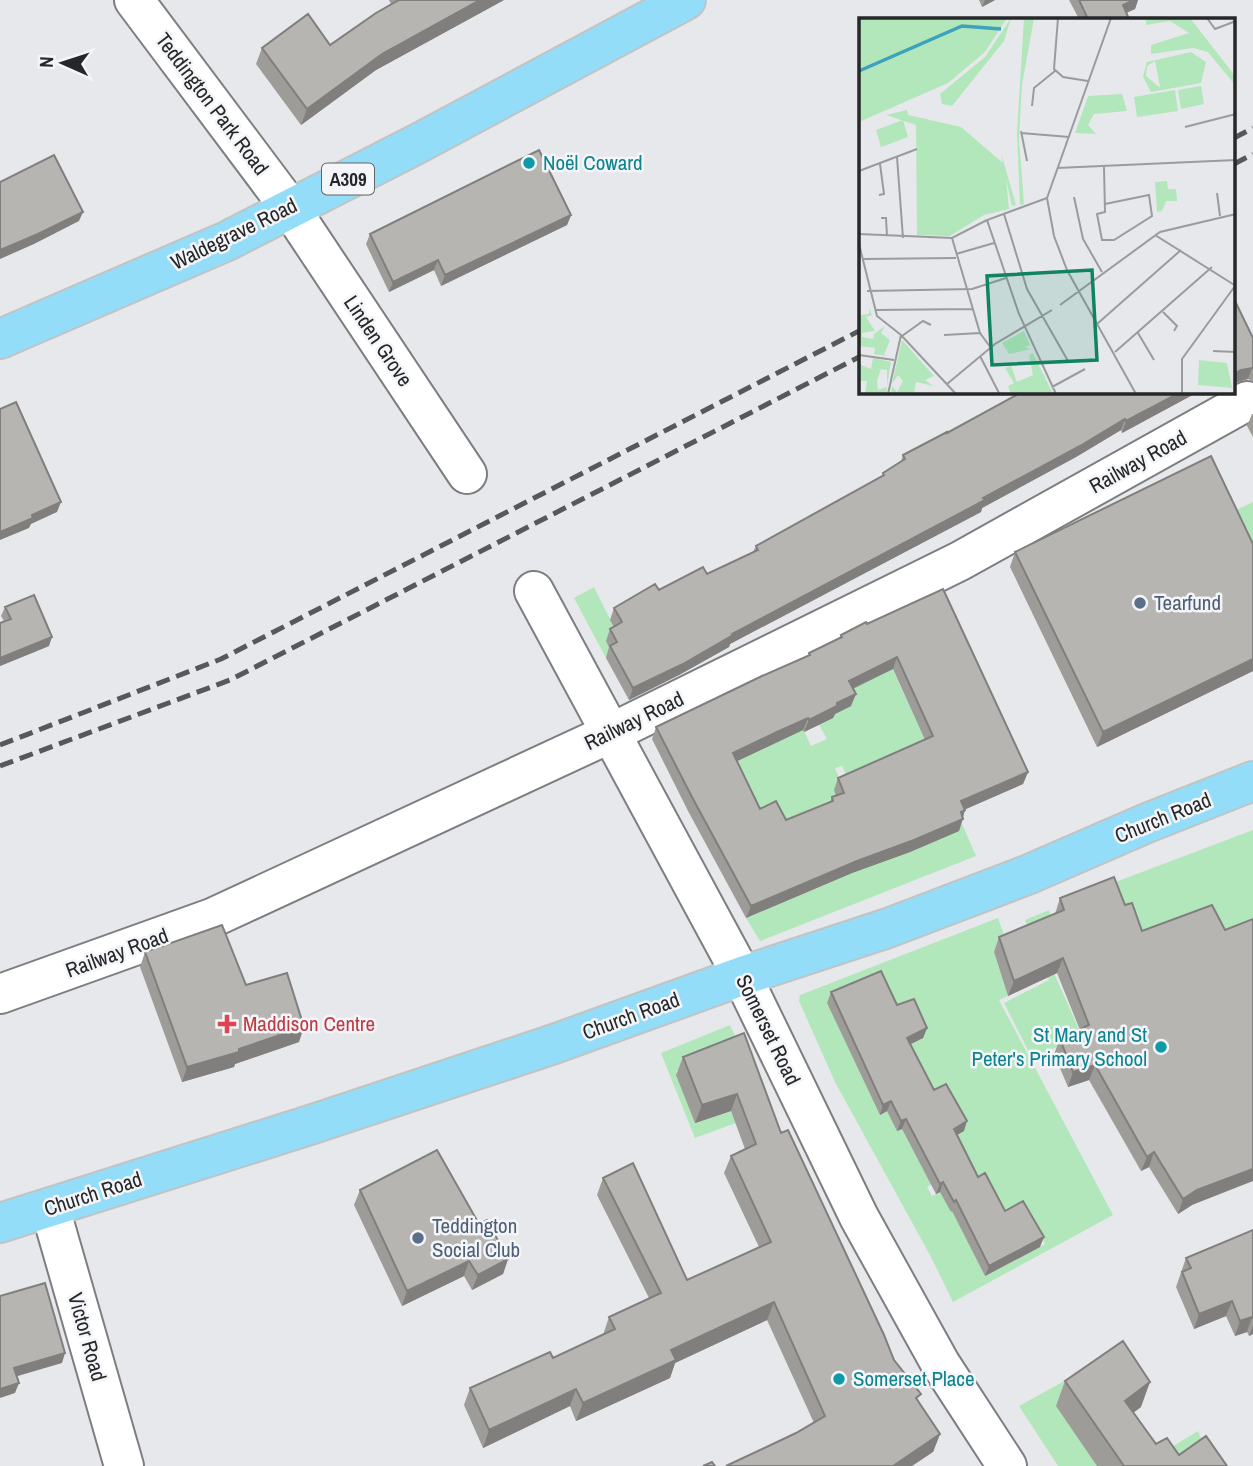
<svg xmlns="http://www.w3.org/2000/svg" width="1253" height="1466" viewBox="0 0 1253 1466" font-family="'Archivo Narrow',sans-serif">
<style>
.green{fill:#b2e7bb;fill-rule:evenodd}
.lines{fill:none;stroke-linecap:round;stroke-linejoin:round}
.minor-casing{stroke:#7d7e81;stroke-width:42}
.major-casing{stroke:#c2c3c3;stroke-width:42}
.minor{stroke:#fff;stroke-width:38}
.major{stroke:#93ddf9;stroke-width:38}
.rail{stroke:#575859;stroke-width:5;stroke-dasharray:14 7;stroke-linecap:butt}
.wall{fill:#9d9c99;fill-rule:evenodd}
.shaded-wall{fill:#807f7d}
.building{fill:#b7b5b2;stroke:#807f7d;stroke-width:2;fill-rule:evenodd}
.culture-dot{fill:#0f9aa8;stroke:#f4f5f8;stroke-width:2.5}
.service-dot{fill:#5c6f8a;stroke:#f4f5f8;stroke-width:2.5}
.health-dot{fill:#e0444e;stroke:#f4f5f8;stroke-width:2.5}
.labels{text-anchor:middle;stroke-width:5;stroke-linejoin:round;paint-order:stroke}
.shield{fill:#f4f5f8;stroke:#646566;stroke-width:2}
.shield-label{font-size:19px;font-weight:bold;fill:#262728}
.street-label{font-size:21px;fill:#262728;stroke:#f4f5f8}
.culture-label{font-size:21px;fill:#0d838f;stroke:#f4f5f8;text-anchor:start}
.service-label{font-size:21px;fill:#4e5e75;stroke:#f4f5f8;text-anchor:start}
.health-label{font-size:21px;fill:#be3a42;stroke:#f4f5f8;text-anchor:start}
.inset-river{fill:none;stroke:#3da2bc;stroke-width:3.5}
.inset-road{fill:none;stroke:#9a9b9d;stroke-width:2}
.view{fill:#118362;fill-opacity:0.15;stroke:#118362;stroke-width:3.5}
.inset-edge{fill:none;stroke:#262728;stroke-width:3.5}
</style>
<rect width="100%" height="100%" fill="#e7e8eb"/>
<path class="green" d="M1253,502v69l-27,-56z
M594,587l23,46 -4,21 -7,4 -32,-60z
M870,620l62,135 44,101 -216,85 -14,-23 85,-36 -75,-61 -58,-93zM817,721l10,18 -16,7 -8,-17zM842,766l10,21 57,65 -57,20 -12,-67 3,-18 -8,-19z
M1253,830v98l-114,12 -26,-57z
M1049,910l17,53 -13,8 29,65 -50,22 -28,-55 45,-23 -24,-60z
M998,918l10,28 -14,6 14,44 -9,4 114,215 -160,87 -22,-45 -96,-175 -36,-81 1,-6zM942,1095l21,36 -13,8 19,38 -37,19 -5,-9 5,-3 -30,-55zM955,1209l79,13 11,22 -60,32z
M730,1025l40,85 -65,-46 19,50 7,-3 5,12 -41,15 -34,-85zM699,1062l-4,60 -19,-51z
M1077,1374l20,92h-39l-39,-60z
M1198,1431l13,35 -46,-15z"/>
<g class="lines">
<g class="minor-casing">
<path id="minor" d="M134,0l156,208 177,266
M534,591l208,385 117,241 81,146 67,103
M0,994l212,-76 399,-185 349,-172 287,-160
M50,1208l74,258"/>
</g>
<g class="major-casing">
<path id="major" d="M0,339l227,-98 190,-97 269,-144
M0,1223l313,-99 241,-80 188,-68 146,-48 139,-53 120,-52 106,-42"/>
</g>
<use href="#minor" class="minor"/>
<use href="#major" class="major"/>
<path class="rail" d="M1234,138l19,-10
M1234,164l19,-10
M0,745l221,-86 640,-329
M0,766l230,-86 631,-324"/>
</g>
<path class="wall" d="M389,0h115l-128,70 -75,55 -45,-61 6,-16 68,-3 61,-41z
M979,0h16l-13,7z
M1069,0h69l-3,9 -9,4 3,6h-50z
M571,215l-4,10 -126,61 -7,-16 -45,22 -23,-48 4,-10z
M1253,338v43l-5,-2 -11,3z
M1021,392h177l-76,41 -1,-3 -45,27 -94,51 -1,4 -251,132 -1,3 -50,28 -50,25 -23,-42 3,-11 -3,-6 4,-12 4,-2 -4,-7 4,-12 45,-18 48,-16 46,-22 3,-6 126,-70 1,-3 18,-12 2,-6 44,-22z
M1252,414h1v23l-6,-11z
M1253,544v127l-156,76 -87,-180 5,-15z
M5,607l44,39 -49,20v-43l4,-2 -3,-5z
M867,624l161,148 -5,12 -58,25 -2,8v2l-4,12 -49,21 -58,21 -106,45 -58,-107 -36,-72 4,-12 152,-71 1,-3 30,-15 2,-3zM893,669l32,71 -87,38 -4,12 2,6 -4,1 -2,5 -44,18 -26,-11 -23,-48 36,-17 30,-14 1,2 29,-14 2,-4 16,-8 2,-17z
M1060,898l132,307 -14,9 -29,-47 -8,4 -52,-91 -21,7 -14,-33 6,-15 20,-9 -23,-57 -49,23 -14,-44 5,-15 56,-23z
M145,952l101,33 53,57 -64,22 -1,3 -52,15 -42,-115z
M831,992l66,13 30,23 -4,10 -13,6 24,46 30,41 -7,4 21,42 27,34 35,36 -55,29 -33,-65 -1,1 -11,-20 -4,2 -34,-65 -5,2 -10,-20 -7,4 -53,-112z
M744,1033l37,100 113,227 24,41 22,33 -7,18 -137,-19 18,-10 -47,-103 -92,43 -5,15 -94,43 -6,-15 -87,42 -19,-43 6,-17 83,-30 50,-23 6,-18 40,-19 -52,-103 6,-17 84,102 72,-33 -35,-74 7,-17 14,-7 -14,-38 -36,12 -19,-48 7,-18z
M360,1190l119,34 29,35 -5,15 -31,16 -8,-14 -62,30 -48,-101z
M1253,1230v104l-4,2 -2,-4 -12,4 -9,-20 -32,13 -18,-42 10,-29z
M1065,1381l76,26 -8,6 23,31 23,11 48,11h-130l-41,-60z"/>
<path class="shaded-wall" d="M480,0h24l-128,70 -75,55 6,-16 75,-55z
M985,0h10l-13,7z
M1134,0h4l-3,9 -16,7 4,-11z
M83,212l-4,9 -45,23 -34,15v-9z
M571,215l-4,10 -126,61 4,-11z
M438,260l-4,10 -45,22 4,-10z
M1252,368l-4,11 -14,4v-9l7,-4z
M1181,392h17l-76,41 4,-12z
M1125,419l-4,11 -45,27 -94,51 -1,4 -251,132 -1,3 -50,28 -50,25 4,-12 350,-190z
M61,502l-4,10 -26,12 -2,4 -29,12v-8l32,-17z
M52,637l-3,9 -49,20v-8z
M897,657l-4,12 -48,23 4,-11z
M1253,659v12l-156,76 6,-15z
M856,694l-5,12 -16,8 -2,4 -29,14 5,-12 28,-17z
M808,718l-5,12 -74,35 4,-12z
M1028,772l-5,12 -66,29 4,-12z
M965,810l-6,21 -49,21 -58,21 -106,45 5,-12z
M1063,958l-6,15 -49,23 6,-15z
M304,1027l-5,15 -64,22 -1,3 -52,15 5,-15z
M927,1028l-4,10 -20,10 4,-10z
M1095,1065l-6,15 -21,7 5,-15z
M737,1094l-6,17 -36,12 7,-18z
M891,1101l-4,10 -7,4 3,-10z
M906,1119l-4,10 -5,2 4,-10z
M967,1121l-3,10 -14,8 4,-10z
M1154,1152l-5,15 -8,4 6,-14z
M1253,1169v12l-61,24 -14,9 5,-15 14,-9z
M943,1182l-3,10 -4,2 4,-10z
M1044,1237l-4,10 -55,29 4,-10z
M508,1259l-5,15 -31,16 6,-15z
M469,1261l-5,15 -62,30 5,-15z
M1232,1301l-6,15 -32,13 5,-15z
M774,1302l-7,18 -92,43 -5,15 -94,43 7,-18 88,-53z
M1252,1317l-5,15 -12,4 5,-15z
M1253,1325v9l-4,2z
M65,1353l-3,10 -51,15 3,-10z
M1150,1382l-9,25 -26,19 10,-25z
M19,1383l-4,10 -15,5v-9z
M576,1389l-6,17 -87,42 6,-18z
M940,1434l-7,18 -21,14h-19z"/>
<path class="building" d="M399,0h81l-98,54 -75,55 -45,-61 46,-34 22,31 46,-32z
M1079,0h55l-11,5 6,14h-41z
M539,150l32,65 -126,60 -7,-15 -45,22 -23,-48z
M54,155l29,57 -45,22 -38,16v-68z
M1234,299l19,39v30l-12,2 -7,4z
M1022,392h159l-55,29 -1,-2 -45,27 -97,52 2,2 -253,134 1,1 -50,29 -50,24 -23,-42 7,-4 -7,-13 12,-7 -8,-14 41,-24 4,6 44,-23 4,7 51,-24 -2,-4 128,-71 -1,-2 22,-14 -2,-4 44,-23v1z
M16,402l45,100 -29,13 1,3 -33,14v-123z
M1211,456l42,88v115l-150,73 -88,-180z
M943,589l85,183 -67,29 4,9 -4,2 2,7 -49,21 -57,21 -106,45 -58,-107 -37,-72 106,-51 48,-21 -1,-2 33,-16 -1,-2 25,-13 1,2zM897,657l36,79 -95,42 6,15 -12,4 1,4 -47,19 -10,-19 -16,8 -27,-56 44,-21 31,-14 1,2 28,-14v-3l19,-9 -7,-13z
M34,595l18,42 -52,21v-35l11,-4 -6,-12z
M1114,877l11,28 7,-2 10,28 70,-26 13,25 28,-11v250l-56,21 -14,9 -29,-47 -7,5 -52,-92 -22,7 -13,-33 29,-14 -26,-67 -49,23 -15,-44 65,-27 -4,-12z
M222,925l24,60 41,-12 17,54 -65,22v3l-52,15 -42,-115z
M881,971l16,34 17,-6 13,29 -20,10 27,52 12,-6 21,37 -13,8 24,48 7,-4 20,38 18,-10 21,36 -55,29 -33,-66 -2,2 -11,-20 -3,2 -34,-65 -5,2 -10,-20 -8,4 -52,-113z
M744,1033l37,100 7,-3 96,205 10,25 27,34 -5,4 24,36 -47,32h-167l70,-33 29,-17 -51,-114 -103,48 5,10 -93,43 -7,-14 -87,41 -19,-42 80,-36 3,6 62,-29 -6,-12 52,-24 -58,-115 30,-15 54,117 84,-38 -40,-86 25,-12 -19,-50 -35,11 -19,-48z
M437,1150l42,74 8,-4 21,39 -30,16 -9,-14 -62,30 -47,-101z
M1253,1230v88l-1,-1 -12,4 -8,-20 -33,13 -17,-42 9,-4 -5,-10z
M45,1283l20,70 -51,15 5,15 -19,6v-93z
M1123,1341l27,41 -25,19 31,43 11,-6 12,17 27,-19 21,30h-103l-59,-85z
M712,1462l3,4h-12z"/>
<g class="culture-dot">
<circle cx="529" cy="163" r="7"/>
<circle cx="1161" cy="1047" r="7"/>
<circle cx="839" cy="1379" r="7"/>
</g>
<g class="service-dot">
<circle cx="1140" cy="603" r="7"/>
<circle cx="418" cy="1238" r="7"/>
</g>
<path class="health-dot" d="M223.5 1013.5h7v7h7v7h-7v7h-7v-7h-7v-7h7z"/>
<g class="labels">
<rect class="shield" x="322" y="163.5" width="52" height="31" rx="5"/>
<g class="shield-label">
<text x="348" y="186">A309</text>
</g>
<g class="street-label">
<text transform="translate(212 104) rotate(53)" y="7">Teddington Park Road</text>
<text transform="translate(234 234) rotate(-26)" y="7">Waldegrave Road</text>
<text transform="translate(378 341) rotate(56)" y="7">Linden Grove</text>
<text transform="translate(1138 462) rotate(-29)" y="7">Railway Road</text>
<text transform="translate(634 721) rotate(-26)" y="7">Railway Road</text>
<text transform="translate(1163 818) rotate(-22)" y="7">Church Road</text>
<text transform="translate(117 953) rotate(-20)" y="7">Railway Road</text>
<text transform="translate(631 1016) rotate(-20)" y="7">Church Road</text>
<text transform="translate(768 1030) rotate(64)" y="7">Somerset Road</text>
<text transform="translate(93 1194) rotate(-18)" y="7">Church Road</text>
<text transform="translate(87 1337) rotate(74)" y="7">Victor Road</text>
</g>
<g class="culture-label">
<text x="543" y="170">Noël Coward</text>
<text x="1147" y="1042" text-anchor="end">St Mary and St<tspan x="1147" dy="24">Peter's Primary School</tspan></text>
<text x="853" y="1386">Somerset Place</text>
</g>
<g class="service-label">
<text x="1154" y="610">Tearfund</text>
<text x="432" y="1233">Teddington<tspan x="432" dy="24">Social Club</tspan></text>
</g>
<g class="health-label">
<text x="243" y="1031">Maddison Centre</text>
</g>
</g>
<g transform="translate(859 18)">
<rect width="376" height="376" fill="#e7e8eb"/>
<path d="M0,0h148l-22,34 -37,31 -89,39zM152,0l-7,23 -52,65 -10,-2 -2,-10 45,-37zM165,0h10l-12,67 -3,54 5,65 -4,1 -3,-73zM287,0h44l45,58v9l-27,-33 -15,-4 -42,6v-9l38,-12 -19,-12 -24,4zM332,34l15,10 -5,21 -50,9 -8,-15 4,-15zM296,43l5,26h-1l-13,-11 1,-10zM342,68l3,18 -23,5 -3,-19zM316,72l3,21 -41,6 -3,-20zM263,76l5,17 -33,3 -6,11 8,9 -21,-1 13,-37zM48,92l1,5 53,12 42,36 -2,-10 15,52 -4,1 -6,-27 3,30 -25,6 -34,21 -33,-1 -1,-110 -30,-10zM44,102l5,17 -27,10 -5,-17zM308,163l1,8h8l1,12h-11l-4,10 -5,1 -2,-30zM10,290l3,7 -6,2 9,14 -13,2v4l11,2 1,-5 11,-8 -4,7 9,7 -6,15 9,2 -19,-3 1,-6 -16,-2v-31l10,-1zM165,313l6,14 -5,2 6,2 -22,5 -7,-11zM43,322l32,36 -9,4 8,6 -17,-4 -2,12h-23l1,-8 5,6 6,-11 -5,-6 -6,9zM174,335l20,41h-42l-3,-8 6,-3 -9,-15 6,-2 6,16 16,-7 -4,-20zM14,340l18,4 -4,24v-16l-6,-1 -4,12 1,9 9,-3 -1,7h-21l2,-13h-8v-17l12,5zM340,342l28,3 5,25 -34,-3z" fill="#b2e7bb" fill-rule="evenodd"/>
<path class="inset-river" d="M0,53l103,-45 39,3"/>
<path class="inset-road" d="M199,0l-4,51 9,8 25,4M252,0l-64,180 7,38 13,34 69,124M348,0l8,11 21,-8M173,88l2,-18 21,-17M326,109l51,-13M162,113l6,30M162,115l48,4M38,139l6,81M245,149l1,45 -8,2 5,26h12l38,-24 -3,-21 -44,9M198,150l179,-8M0,153l58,-22M358,175l3,23M20,177l5,-1 -4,-30M215,179l9,42 19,33M188,180l-60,22 32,94 37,80M145,196l23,75 41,72M22,200h5l1,18M0,216l93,4 35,-18M296,217l81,51M93,220l28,95 11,15M0,226l18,72 24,19 55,59M97,236l38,-11M4,241l93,-1M8,273l105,-2 34,-11M201,287l100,-73 76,-18M16,292l98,-1M304,294l14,14 -3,5M238,306l84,-74M279,315l16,27M85,317l36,-2M43,318l21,-15 8,4M354,333l23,1M256,334l97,-85M0,337l35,5M121,338l19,37M88,366l48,-40 57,-34M193,369l33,-18M29,376l13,-59M323,376v-35l53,-73"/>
<path class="view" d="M233,252l5,90 -105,5 -5,-89z"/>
<rect width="376" height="376" class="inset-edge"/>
</g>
<g transform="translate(63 63) rotate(273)" stroke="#f4f5f8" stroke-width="5" paint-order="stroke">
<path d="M0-5L12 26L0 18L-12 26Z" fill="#262728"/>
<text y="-10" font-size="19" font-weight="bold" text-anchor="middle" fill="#262728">N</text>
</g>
</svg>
